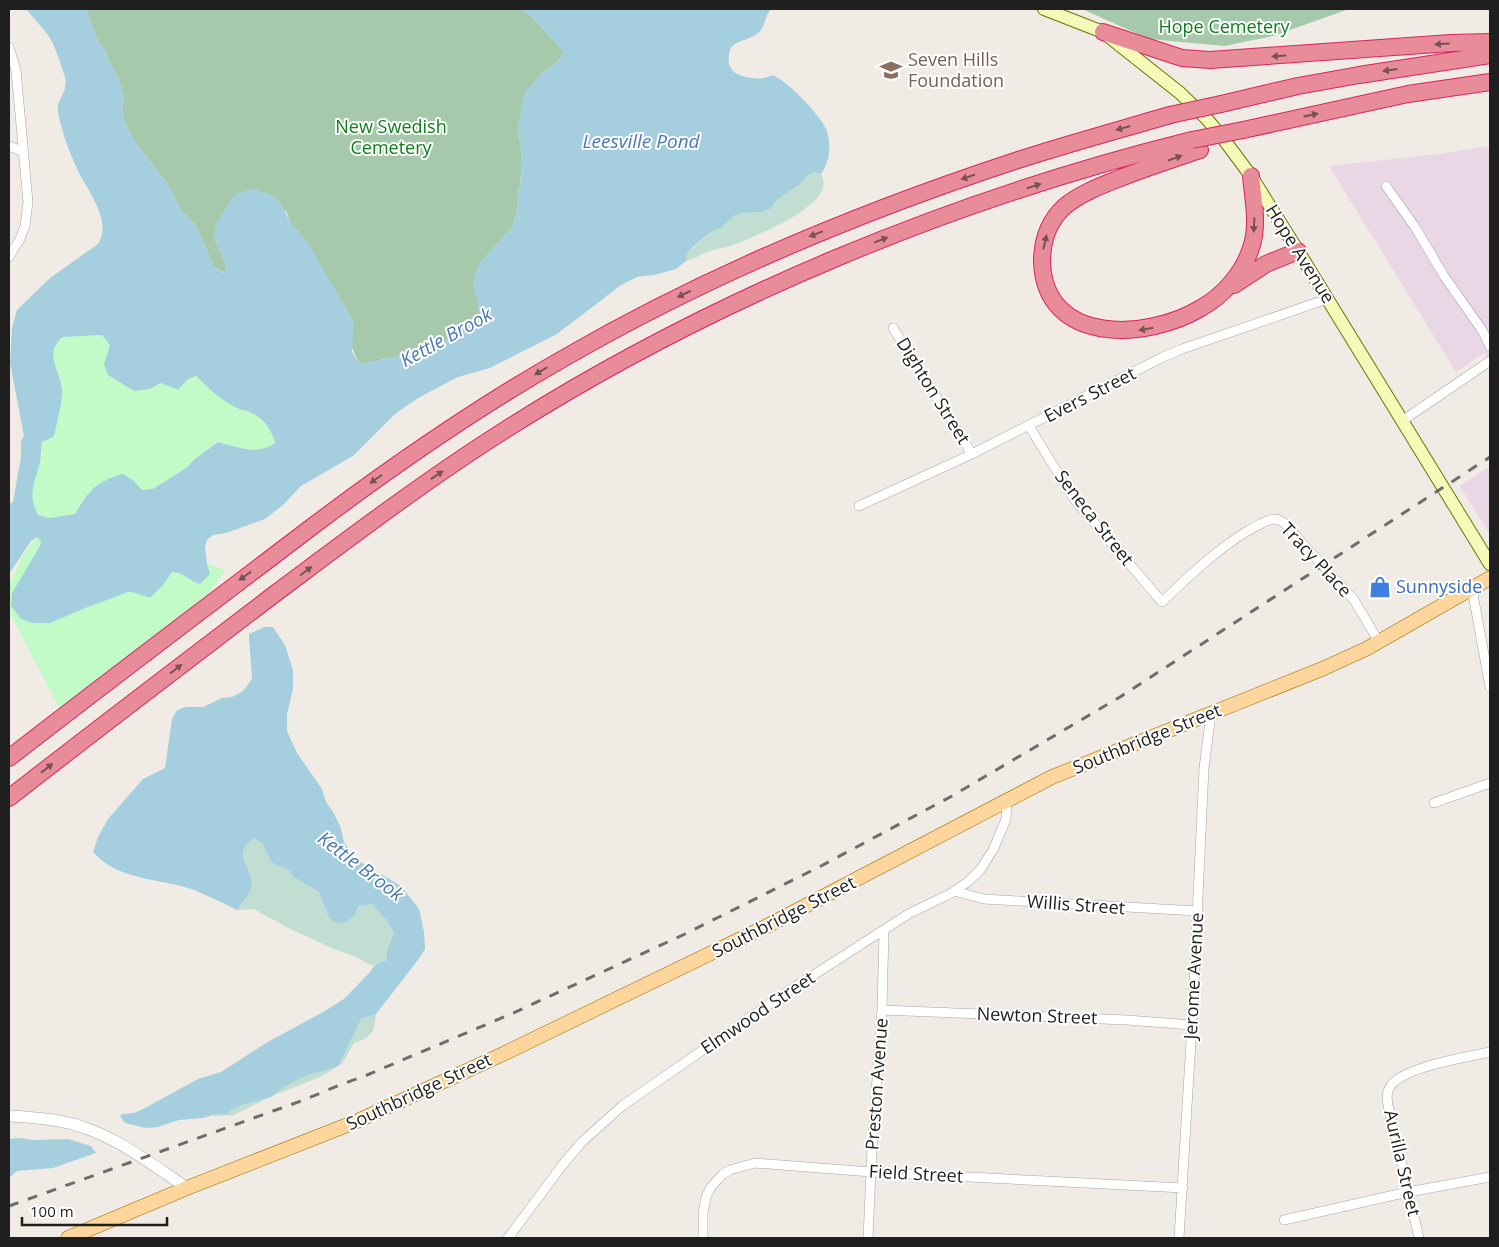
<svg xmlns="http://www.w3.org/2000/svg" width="1499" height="1247" viewBox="0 0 1499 1247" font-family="'Open Sans',sans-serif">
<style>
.industrial{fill:#e9d7e5}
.wetland{fill:#c2ded2}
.cemetery{fill:#a6c9ac}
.park{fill:#c2fac8}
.water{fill:#a5cfde;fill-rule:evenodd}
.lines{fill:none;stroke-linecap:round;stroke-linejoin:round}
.minor-casing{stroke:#a6a6a6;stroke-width:10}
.tertiary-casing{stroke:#a6a6a6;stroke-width:12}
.secondary-casing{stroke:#677804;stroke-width:14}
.primary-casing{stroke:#9a6c00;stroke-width:15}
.motorway-casing{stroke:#dc235d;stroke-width:18}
.minor{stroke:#fff;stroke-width:9}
.tertiary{stroke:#fff;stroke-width:11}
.secondary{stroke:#f5fab9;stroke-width:12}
.primary{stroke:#fcd69d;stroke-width:14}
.motorway{stroke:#e88c9a;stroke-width:16}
.rail{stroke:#6d6d6d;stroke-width:3;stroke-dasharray:10 10;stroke-linecap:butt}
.motorway-bridge-casing{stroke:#dc235d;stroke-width:18;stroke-linecap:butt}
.motorway-bridge{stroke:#e88c9a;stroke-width:16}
.oneway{fill:#795056}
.labels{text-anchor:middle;stroke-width:4;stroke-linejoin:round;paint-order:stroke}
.park-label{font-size:18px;fill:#0b7f18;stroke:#fff}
.education-label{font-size:18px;fill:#785e54;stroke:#fff;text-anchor:start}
.street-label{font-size:18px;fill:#1f1f1f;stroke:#fff}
.shop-label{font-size:18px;fill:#366cbe;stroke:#fff;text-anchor:start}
.water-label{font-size:19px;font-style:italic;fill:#4a79b0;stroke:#fff}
</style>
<rect width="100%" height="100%" fill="#f0ece5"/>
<path class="industrial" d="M1490,146v216l-6,-9 -28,19 -127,-206 110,-12z
M1490,466v69l-30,-49z"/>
<path class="wetland" d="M816,172l5,2c3,6 4,11 0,18 -10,21 -66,45 -88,53 -8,3 -18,4 -26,7 -9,3 -11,7 -21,9l1,-7 22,-21 12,-5 14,-13 9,-2 19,-1 7,-3 7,-9 23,-16 9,-10z
M254,837l8,6 10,20 15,6 8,9 24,14 9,24 27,-1 4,-10 15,-5 28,37 -14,23 -6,1 -9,5 -17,-9 -22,-8 -42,-19 -38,-21 -17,1c5,-7 14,-17 15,-25 3,-19 -22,-27 2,-48z
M376,1014c-2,18 -3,23 -22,29l-12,21 -22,13 -48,19 -38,19 -20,1 2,-4 145,-93z"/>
<path class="cemetery" d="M86,9h434l12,8 32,35 -5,8 -18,14 -23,50 4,38 -2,23 -3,13 1,7 -5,21 -30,34 -6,9 1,36 3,12 -3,6 -11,8 -34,15 -26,9 -48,9 -51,-121 -17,-19 -5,-13 -72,27 7,14 6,19 -2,2 -11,-6 -18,-41 -13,-13 -17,-31 -32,-41 -9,-18 -3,-13 2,-13 -7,-22 -9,-15 -2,-8 -8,-10z
M1082,9h267l-76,27 -49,10 -75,-7z"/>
<path class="park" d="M102,335l8,10 -6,19 46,25 11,-6 17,7 10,-11 8,-3c11,11 23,22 37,30 5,4 12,4 19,7 12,5 20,18 23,30 -18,13 -37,4 -58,-1l-21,16 -10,10 -33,22h-11l-9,-10 -49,17 -9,17 -25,4 -12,-3c-11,-23 -3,-31 2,-54 1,-6 1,-13 2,-19l11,-5c3,-15 9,-31 9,-46 0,-23 -20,-34 0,-54z
M42,531l140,24 43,15 -18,26 -146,115 -52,-99v-28l14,-29z"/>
<path class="water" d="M26,9h60l12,33 8,10 2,8 9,15 7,22 -2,13 3,13 9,18 32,41 17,31 13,13 18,41 10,6 3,-2 -6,-19 -7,-14 2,-15 19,-29 18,-5 19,6 8,6 11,23 17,19 46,79 -2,29 7,13 48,-9 26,-9 34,-15 11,-8 3,-6 -8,-34 4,-14 6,-9 30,-34 5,-21 -1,-7 3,-13 2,-23 -4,-38 7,-32 16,-18 18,-14 5,-8 -32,-35 -12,-8h251c-6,7 -6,18 -13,24 -15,12 -31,4 -29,30 1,6 6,11 13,13 10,3 21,4 30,-1 14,4 49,41 54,54 6,14 4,33 -5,45l-6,-2 -6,2 -9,10 -23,16 -7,9 -7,3 -19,1 -9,2 -14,13 -12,5 -15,13 -7,8 -1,7 -10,8 -22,6 -17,2 -16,8 -64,49 -67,34 -32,9 -40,21 -23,16 -42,42 -52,30 -18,19 -18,14 -39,14 -13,2 -6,5 -2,7 2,17 3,10 -10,10c-11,-3 -16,-12 -28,-12l-9,13 -12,12c-8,0 -15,-6 -23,-5l-43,16 -35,15h-17l-12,-4 -10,-13 1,-13 28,-47 1,-5 -4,-4 -6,4 -22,33v-70l4,-2 8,-45v-16l3,-5 -14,-73 2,-35 5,-18 33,-32 48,-34c16,-24 -14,-57 -23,-80 -5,-10 -19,-48 -17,-58 2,-10 10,-16 7,-29 -3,-10 -11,-34 -17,-42 -7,-9 -15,-18 -22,-26zM102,335l8,10 -6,19 4,11 26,16 16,-2 11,-6 17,7 10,-11 8,-3c11,11 23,22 37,30 6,4 13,4 19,7 12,5 20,18 23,30 -18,13 -37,4 -57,-1l-22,16 -10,10 -33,21 -11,1 -9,-10 -10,-6c-26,7 -35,17 -48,40l-25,4 -12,-3c-11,-23 -3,-31 2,-53 1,-7 1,-14 2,-20l11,-5 2,-4c2,-13 8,-32 7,-44 -3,-22 -18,-34 0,-52z
M264,627h9l12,18 8,25v19l-6,25v17l10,22 25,36 4,13 7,10 7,14 4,16 15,19 42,25 18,23 5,23 1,17 -7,11 -42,54 -15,5 -23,47 -35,11 -18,9 -14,11 -30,8 -17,10 -4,-2 -17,5 -24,2 -21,7 -12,1 -21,-5 -5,-7 2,-2 12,-1 9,-4 55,-30 23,-7 45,-29 57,-31 21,-13 27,-28c3,-7 9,-9 16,-11 -1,-12 4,-16 7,-27l-7,-12 -16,-18 -6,3 -6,-1 -4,10 -4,4 -8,4 -9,-1 -6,-6 -9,-24 -24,-14 -8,-9 -15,-6 -10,-20 -8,-5c-24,18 0,29 -2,47 -1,8 -10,18 -15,25 -14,-7 -28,-14 -43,-20 -34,-12 -76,-9 -101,-38l5,-15 10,-18 35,-40 22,-11 7,-49 5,-9 9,-3h17l19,-9 10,-1 11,-6 9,-12 -3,-42v-3z
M19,1138l15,2 34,-1 23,7 5,7 -43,15 -36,3 -8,7v-39z"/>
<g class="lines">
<g class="minor-casing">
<path id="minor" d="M9,47l7,23 12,132 -3,24 -5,13 -11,18
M9,146l15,6
M1386,186l29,41 29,49 38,54 8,16
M893,328l79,126
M1402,421l88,-60
M1029,426l45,73 88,103c27,-26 54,-52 87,-72 8,-4 16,-10 25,-11 6,0 9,3 13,7l67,74 25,42
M859,506l113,-52 189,-96 21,-9 145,-50
M1472,589l18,98
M1434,803l56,-20
M954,891l30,8 214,12
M882,1010l245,10 65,5
M1284,1220l124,-28 82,-15
M508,1238l56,-75 18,-21 40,-36 162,-112 126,-81 40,-19 19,-13 12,-12 13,-21 12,-29 1,-19
M703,1238v-24l3,-17 5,-10 12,-13 7,-4 25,-7 116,9 312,16
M868,1238l4,-89 10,-139 2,-79
M1179,1238l13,-213 12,-257 7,-54
M1419,1238l-31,-133c-1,-6 -2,-12 2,-18 11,-20 78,-30 100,-35"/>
</g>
<g class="tertiary-casing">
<path id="tertiary" d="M9,1116c16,1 33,2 50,5 48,8 88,40 128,67"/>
</g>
<g class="secondary-casing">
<path id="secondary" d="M1044,9l59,23 77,61 26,25 16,19 29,39 47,75 192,313"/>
</g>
<g class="primary-casing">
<path id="primary" d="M68,1238l119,-50 168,-66 146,-67 266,-129 285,-149 270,-108 44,-20 124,-71"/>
</g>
<g class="motorway-casing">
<path id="motorway" d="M1103,32l79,26 28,2 241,-17 39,-1
M1221,104l77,-18 61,-11 131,-20
M1243,130l165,-36 82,-12
M1200,150c-27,9 -55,18 -82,29 -18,7 -39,15 -54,28 -15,14 -22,34 -22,55 3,84 106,78 159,46 23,-13 42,-35 50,-60 8,-23 2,-49 0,-72
M1234,285l32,-21 32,-13
M9,758c99,-77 200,-153 300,-229 82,-62 167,-121 257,-172 142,-82 294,-145 449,-196 52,-17 104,-31 155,-46
M9,798c88,-69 178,-137 267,-205 75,-56 150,-113 229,-163 208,-132 449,-231 687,-290"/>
</g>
<use href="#minor" class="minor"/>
<use href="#tertiary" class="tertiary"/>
<use href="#secondary" class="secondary"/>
<use href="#primary" class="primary"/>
<use href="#motorway" class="motorway"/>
<path class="rail" d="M9,1206l292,-105 39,-16 27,-10 144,-61 174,-80 136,-68 131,-70 168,-99 370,-240"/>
<g class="motorway-bridge-casing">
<path id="motorway-bridge" d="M1170,115l51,-11
M1192,140l51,-10"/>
</g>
<use href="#motorway-bridge" class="motorway-bridge"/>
</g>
<defs><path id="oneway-solid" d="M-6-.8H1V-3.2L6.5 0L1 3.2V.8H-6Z" transform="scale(1.25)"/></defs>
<g class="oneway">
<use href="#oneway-solid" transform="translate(1442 44) rotate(176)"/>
<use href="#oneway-solid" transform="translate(1279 56) rotate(176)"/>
<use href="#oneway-solid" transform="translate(1390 70) rotate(172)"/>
<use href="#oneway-solid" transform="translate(1311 115) rotate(-12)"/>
<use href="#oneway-solid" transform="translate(1123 128) rotate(164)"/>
<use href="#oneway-solid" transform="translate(1175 158) rotate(-19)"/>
<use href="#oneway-solid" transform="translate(968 177) rotate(161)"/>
<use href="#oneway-solid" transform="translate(1034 186) rotate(-17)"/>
<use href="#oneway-solid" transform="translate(1254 225) rotate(93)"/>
<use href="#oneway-solid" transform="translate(816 234) rotate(158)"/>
<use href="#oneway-solid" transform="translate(881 240) rotate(-21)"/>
<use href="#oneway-solid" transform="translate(1045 242) rotate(-78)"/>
<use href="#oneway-solid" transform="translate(684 294) rotate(155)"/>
<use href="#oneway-solid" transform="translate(1146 329) rotate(170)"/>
<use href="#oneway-solid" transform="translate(541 371) rotate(149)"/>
<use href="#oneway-solid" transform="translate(437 475) rotate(-34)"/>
<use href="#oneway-solid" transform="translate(376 479) rotate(145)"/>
<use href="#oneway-solid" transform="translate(306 571) rotate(-37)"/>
<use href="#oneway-solid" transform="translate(245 576) rotate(144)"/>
<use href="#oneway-solid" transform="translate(176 669) rotate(-37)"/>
<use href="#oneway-solid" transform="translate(47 768) rotate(-38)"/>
</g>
<defs>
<g id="school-bare" transform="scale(1.725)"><path d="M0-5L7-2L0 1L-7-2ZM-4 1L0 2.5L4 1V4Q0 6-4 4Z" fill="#8d6e63" stroke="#fff" stroke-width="2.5" paint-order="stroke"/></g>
<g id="shop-bare" transform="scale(1.725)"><path d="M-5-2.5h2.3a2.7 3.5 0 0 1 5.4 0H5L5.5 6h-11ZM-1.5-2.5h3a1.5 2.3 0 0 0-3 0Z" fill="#3f7fe0" stroke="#fff" stroke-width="2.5" paint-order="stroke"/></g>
</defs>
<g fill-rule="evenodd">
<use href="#school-bare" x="891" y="70"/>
<use href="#shop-bare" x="1380" y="587"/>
</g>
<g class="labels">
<g class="park-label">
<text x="1224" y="33">Hope Cemetery</text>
<text x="391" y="133">New Swedish<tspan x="391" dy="21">Cemetery</tspan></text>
</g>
<g class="education-label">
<text x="908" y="66">Seven Hills<tspan x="908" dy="21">Foundation</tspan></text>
</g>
<g class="street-label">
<text transform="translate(1300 254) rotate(58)" y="6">Hope Avenue</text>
<text transform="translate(933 391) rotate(58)" y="6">Dighton Street</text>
<text transform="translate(1090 395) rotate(-27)" y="6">Evers Street</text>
<text transform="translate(1094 518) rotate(52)" y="6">Seneca Street</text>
<text transform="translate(1316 560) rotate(47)" y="6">Tracy Place</text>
<text transform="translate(1147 739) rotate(-22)" y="6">Southbridge Street</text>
<text transform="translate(1076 905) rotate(4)" y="6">Willis Street</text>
<text transform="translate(784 917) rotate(-27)" y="6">Southbridge Street</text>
<text transform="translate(1194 976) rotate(-87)" y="6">Jerome Avenue</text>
<text transform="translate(758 1013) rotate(-34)" y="6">Elmwood Street</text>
<text transform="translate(1037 1016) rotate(2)" y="6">Newton Street</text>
<text transform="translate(877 1084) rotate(-86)" y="6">Preston Avenue</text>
<text transform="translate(419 1092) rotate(-25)" y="6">Southbridge Street</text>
<text transform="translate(1402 1163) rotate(77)" y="6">Aurilla Street</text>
<text transform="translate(916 1174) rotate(3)" y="6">Field Street</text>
</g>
<g class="shop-label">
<text x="1396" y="593">Sunnyside</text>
</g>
<g class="water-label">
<text x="641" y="148">Leesville Pond</text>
<text transform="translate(446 337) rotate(-29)" y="7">Kettle Brook</text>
<text transform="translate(361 866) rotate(37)" y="7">Kettle Brook</text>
</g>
</g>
<rect width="1499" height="1247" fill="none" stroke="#1f1f1f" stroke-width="20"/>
<path d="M22 1217v8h145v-8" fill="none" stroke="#1f1f1f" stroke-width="2.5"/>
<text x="30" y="1217" font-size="15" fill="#1f1f1f" stroke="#ffffff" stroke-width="4" paint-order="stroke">100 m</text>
</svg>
